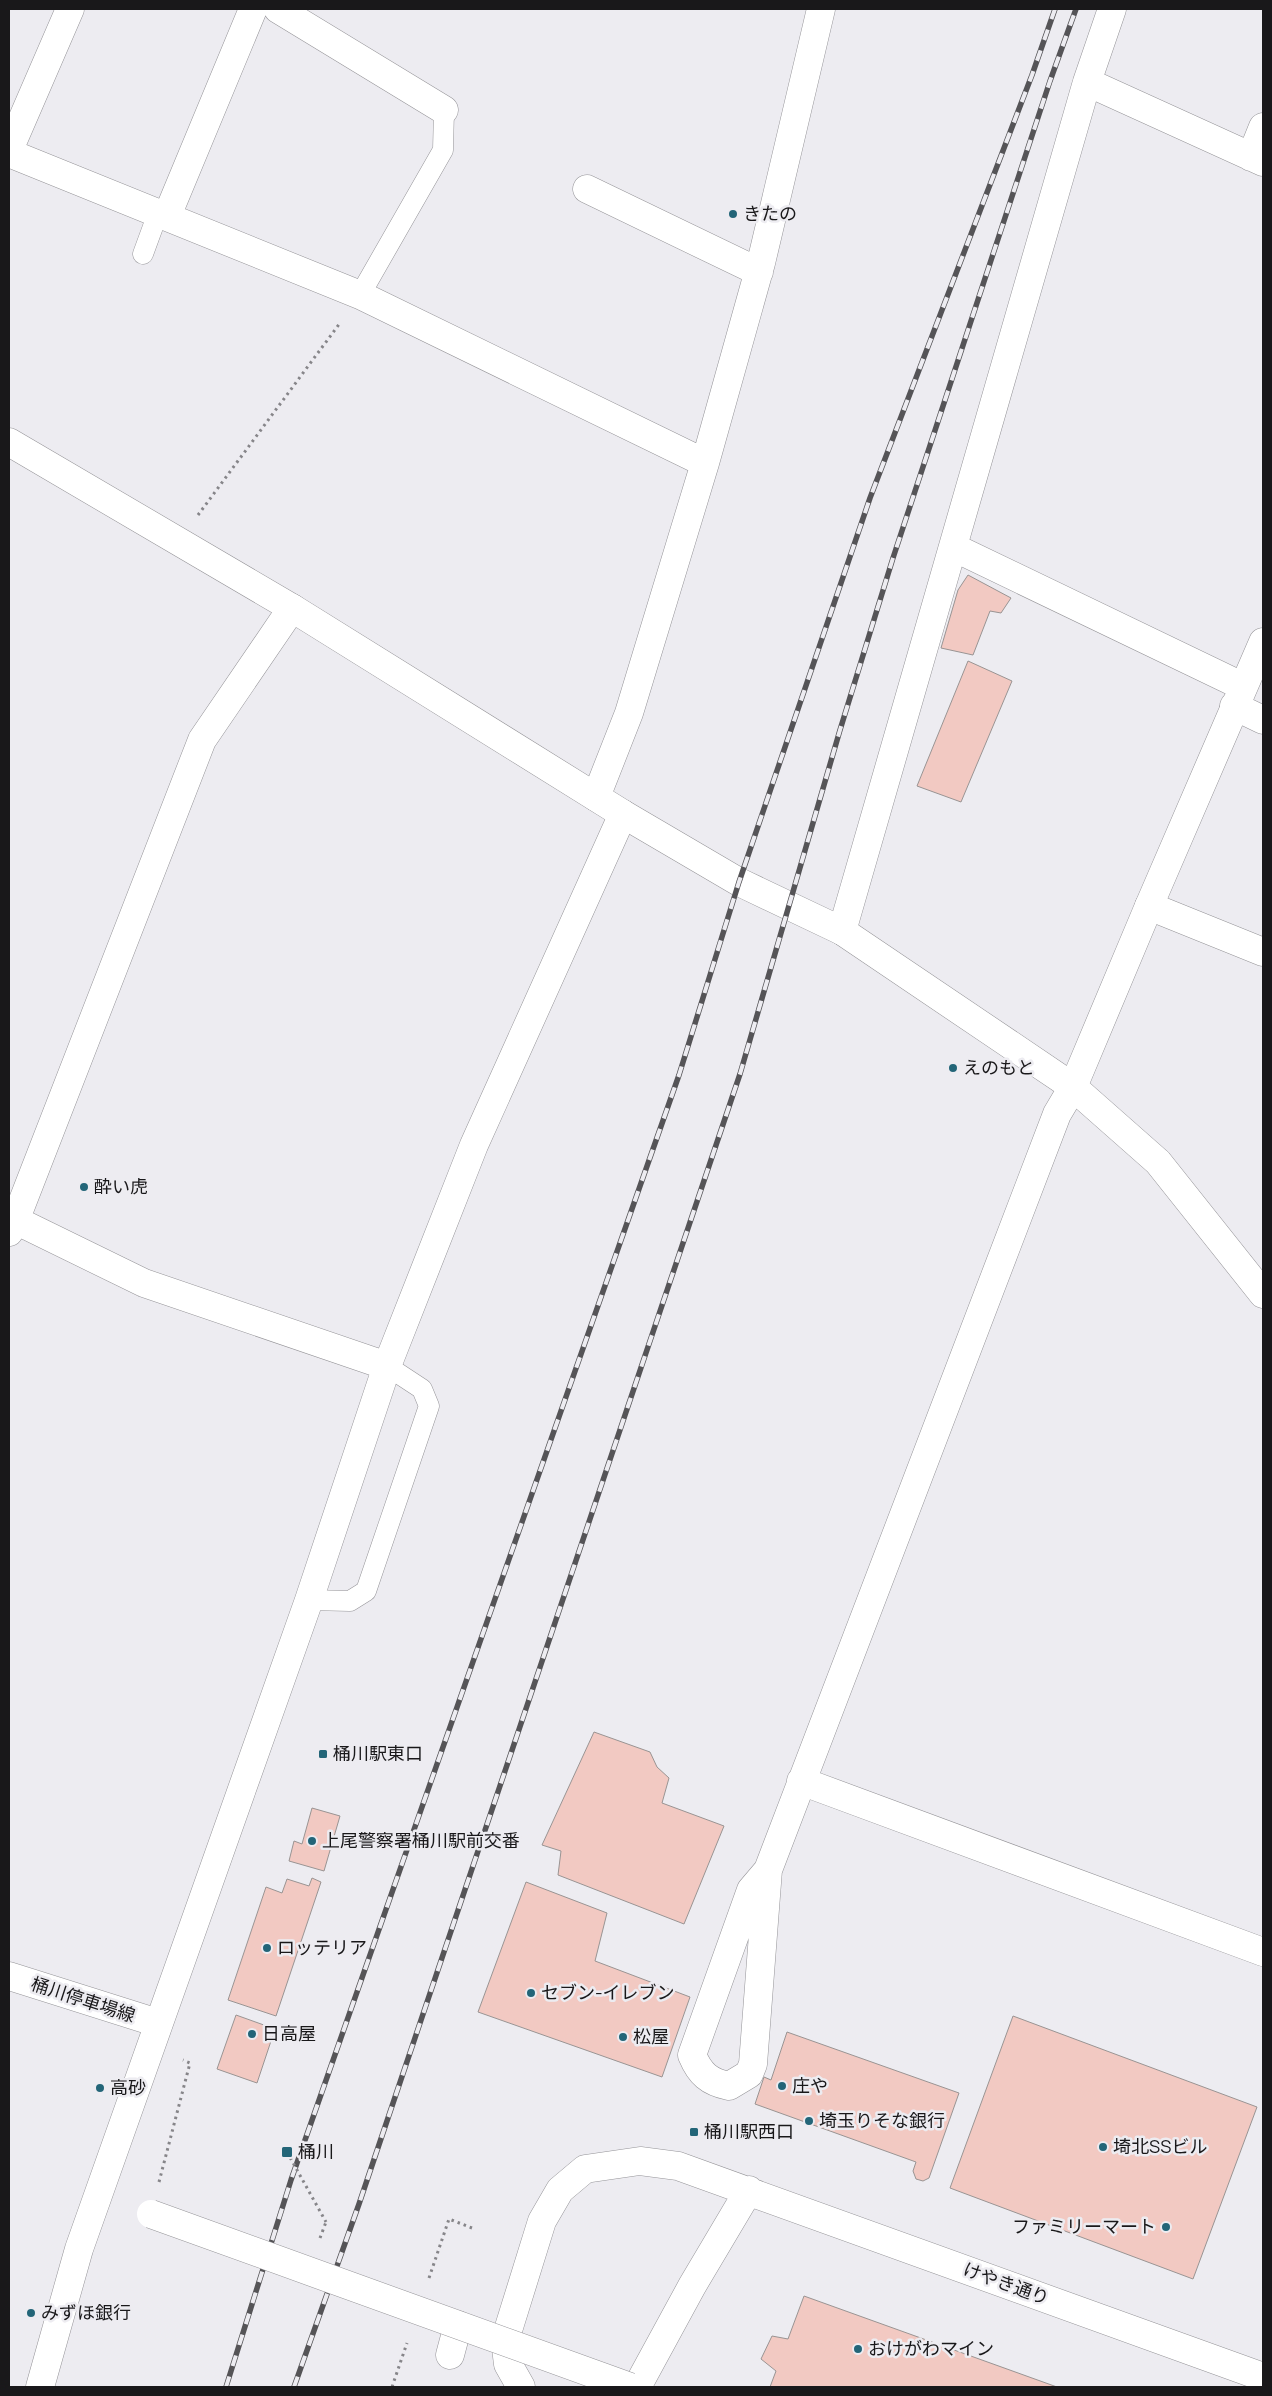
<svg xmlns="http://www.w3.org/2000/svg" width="1272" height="2396" viewBox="0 0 1272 2396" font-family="Manrope,'Noto Sans JP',sans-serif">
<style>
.building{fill:#f2c9c2;stroke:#999493}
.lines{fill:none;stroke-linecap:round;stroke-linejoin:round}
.lane-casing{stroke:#959498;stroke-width:21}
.street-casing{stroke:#959498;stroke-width:29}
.secondary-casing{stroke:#959498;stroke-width:29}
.path{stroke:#868589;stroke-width:3;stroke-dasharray:2.5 4;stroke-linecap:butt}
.lane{stroke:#fff;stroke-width:20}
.street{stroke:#fff;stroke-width:28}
.secondary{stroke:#fff;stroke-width:28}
.rail-casing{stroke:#555457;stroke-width:5.5}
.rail{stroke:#edecf1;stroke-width:4;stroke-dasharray:11;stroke-linecap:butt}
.street-bridge-casing{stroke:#959498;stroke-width:29;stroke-linecap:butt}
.path-bridge{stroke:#868589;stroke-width:3;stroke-dasharray:2.5 4;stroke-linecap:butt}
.street-bridge{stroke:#fff;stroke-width:28}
.poi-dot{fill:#236578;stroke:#edecf1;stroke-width:2}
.labels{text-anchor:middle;stroke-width:5;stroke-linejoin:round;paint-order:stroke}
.poi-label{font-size:18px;fill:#19181a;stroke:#edecf1;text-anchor:start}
.street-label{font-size:18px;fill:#19181a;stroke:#edecf1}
</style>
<rect width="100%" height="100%" fill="#edecf1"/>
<path class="building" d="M968,575l43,23 -10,15 -11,-2 -17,44 -32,-7 17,-58z
M968,661l44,20 -51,121 -44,-16z
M594,1732l56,20 7,15 12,11 -7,25 62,23 -40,98 -126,-49 3,-24 -19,-6z
M312,1808l28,8 -16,55 -35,-10 5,-20 8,3z
M312,1878l9,4 -45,134 -48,-16 38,-113 16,6 5,-14 22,7z
M526,1882l81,31 -12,48 95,36 -28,80 -184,-65z
M236,2015l39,14 -18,54 -40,-14z
M1013,2016l244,91 -64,172 -243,-91z
M787,2032l172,61 -30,85 -6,3 -7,-2 -3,-8 3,-9 -161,-58 9,-27 7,3z
M804,2296l253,91h-287l6,-16 -15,-12 11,-23 16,3z"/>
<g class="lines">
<g class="lane-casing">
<path id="lane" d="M143,254l15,-41
M360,295l83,-145 1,-40
M309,1600l41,1 16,-10 63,-185 -7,-17 -35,-23"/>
</g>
<g class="street-casing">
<path id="street" d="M278,9l166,101
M1087,82l176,80
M9,150l61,-141
M9,153l351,142 345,168
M1251,157l12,-30
M587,189l172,83
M167,216l86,-207
M953,547l289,139
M1234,706l29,14
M596,797l33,-84 76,-250 56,-200 60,-254
M1149,906l114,46
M842,931l245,-849 25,-73
M9,1217l135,66 243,83
M9,1232l6,-11 187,-481 90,-132
M801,1781l462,171
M768,1870l-15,194 -4,10 -20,12c-20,-4 -29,-12 -37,-31l59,-165 17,-20 289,-756 16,-27
M450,2355l8,-30
M40,2387l39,-138 230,-649 78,-234 87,-221 149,-331"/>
</g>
<g class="secondary-casing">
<path id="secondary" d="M9,442l283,166 331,206 116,68 103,49 231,156 85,75 105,132
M1073,1087l76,-181 114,-264
M9,1976l149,47
M521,2387l-13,-23 -3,-24 37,-119 18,-31 25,-21 55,-8 38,5 585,211
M637,2387l55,-101 57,-96"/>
</g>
<path class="path" d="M198,515l142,-192
M159,2182l31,-119 -7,-3
M320,2238l6,-16
M429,2278l20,-59 23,9
M392,2387l15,-44"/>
<use href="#lane" class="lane"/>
<use href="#street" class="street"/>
<use href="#secondary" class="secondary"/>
<g class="rail-casing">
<path id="rail" d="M226,2387l65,-207 388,-1105 60,-193 131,-384 162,-423 23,-66
M294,2387l65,-183 381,-1130 100,-344 53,-172 157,-477 26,-72"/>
</g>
<use href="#rail" class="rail"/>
<g class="street-bridge-casing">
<path id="street-bridge" d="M151,2214l479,173"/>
</g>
<path class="path-bridge" d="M287,2152l39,70"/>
<use href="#street-bridge" class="street-bridge"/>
</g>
<g class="poi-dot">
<circle cx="733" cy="214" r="5"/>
<circle cx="953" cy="1068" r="5"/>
<circle cx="84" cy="1187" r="5"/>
<rect x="318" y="1749" width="10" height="10" rx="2.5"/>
<circle cx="312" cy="1841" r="5"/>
<circle cx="267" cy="1948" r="5"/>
<circle cx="531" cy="1993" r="5"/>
<circle cx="252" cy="2034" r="5"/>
<circle cx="623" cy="2037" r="5"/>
<circle cx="782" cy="2086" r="5"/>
<circle cx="100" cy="2088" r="5"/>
<circle cx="809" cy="2121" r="5"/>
<rect x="689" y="2127" width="10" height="10" rx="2.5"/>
<circle cx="1103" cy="2147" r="5"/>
<rect x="281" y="2146" width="12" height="12" rx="2.5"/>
<circle cx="1166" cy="2227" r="5"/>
<circle cx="31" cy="2313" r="5"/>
<circle cx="858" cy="2349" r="5"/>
</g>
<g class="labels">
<g class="poi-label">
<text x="743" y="220">きたの</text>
<text x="963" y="1074">えのもと</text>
<text x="94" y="1193">酔い虎</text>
<text x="333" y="1760">桶川駅東口</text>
<text x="322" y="1847">上尾警察署桶川駅前交番</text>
<text x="277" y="1954">ロッテリア</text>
<text x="541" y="1999">セブン-イレブン</text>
<text x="262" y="2040">日高屋</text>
<text x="633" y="2043">松屋</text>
<text x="792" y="2092">庄や</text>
<text x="110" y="2094">高砂</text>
<text x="819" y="2127">埼玉りそな銀行</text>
<text x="704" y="2138">桶川駅西口</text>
<text x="1113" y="2153">埼北SSビル</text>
<text x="298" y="2158">桶川</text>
<text x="1156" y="2233" text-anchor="end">ファミリーマート</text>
<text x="41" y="2319">みずほ銀行</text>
<text x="868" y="2355">おけがわマイン</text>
</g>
<g class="street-label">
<text transform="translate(83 2000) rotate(18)" y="6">桶川停車場線</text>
<text transform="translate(1006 2284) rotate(20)" y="6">けやき通り</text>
</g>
</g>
<rect width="1272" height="2396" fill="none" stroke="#19181a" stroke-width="20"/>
</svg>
